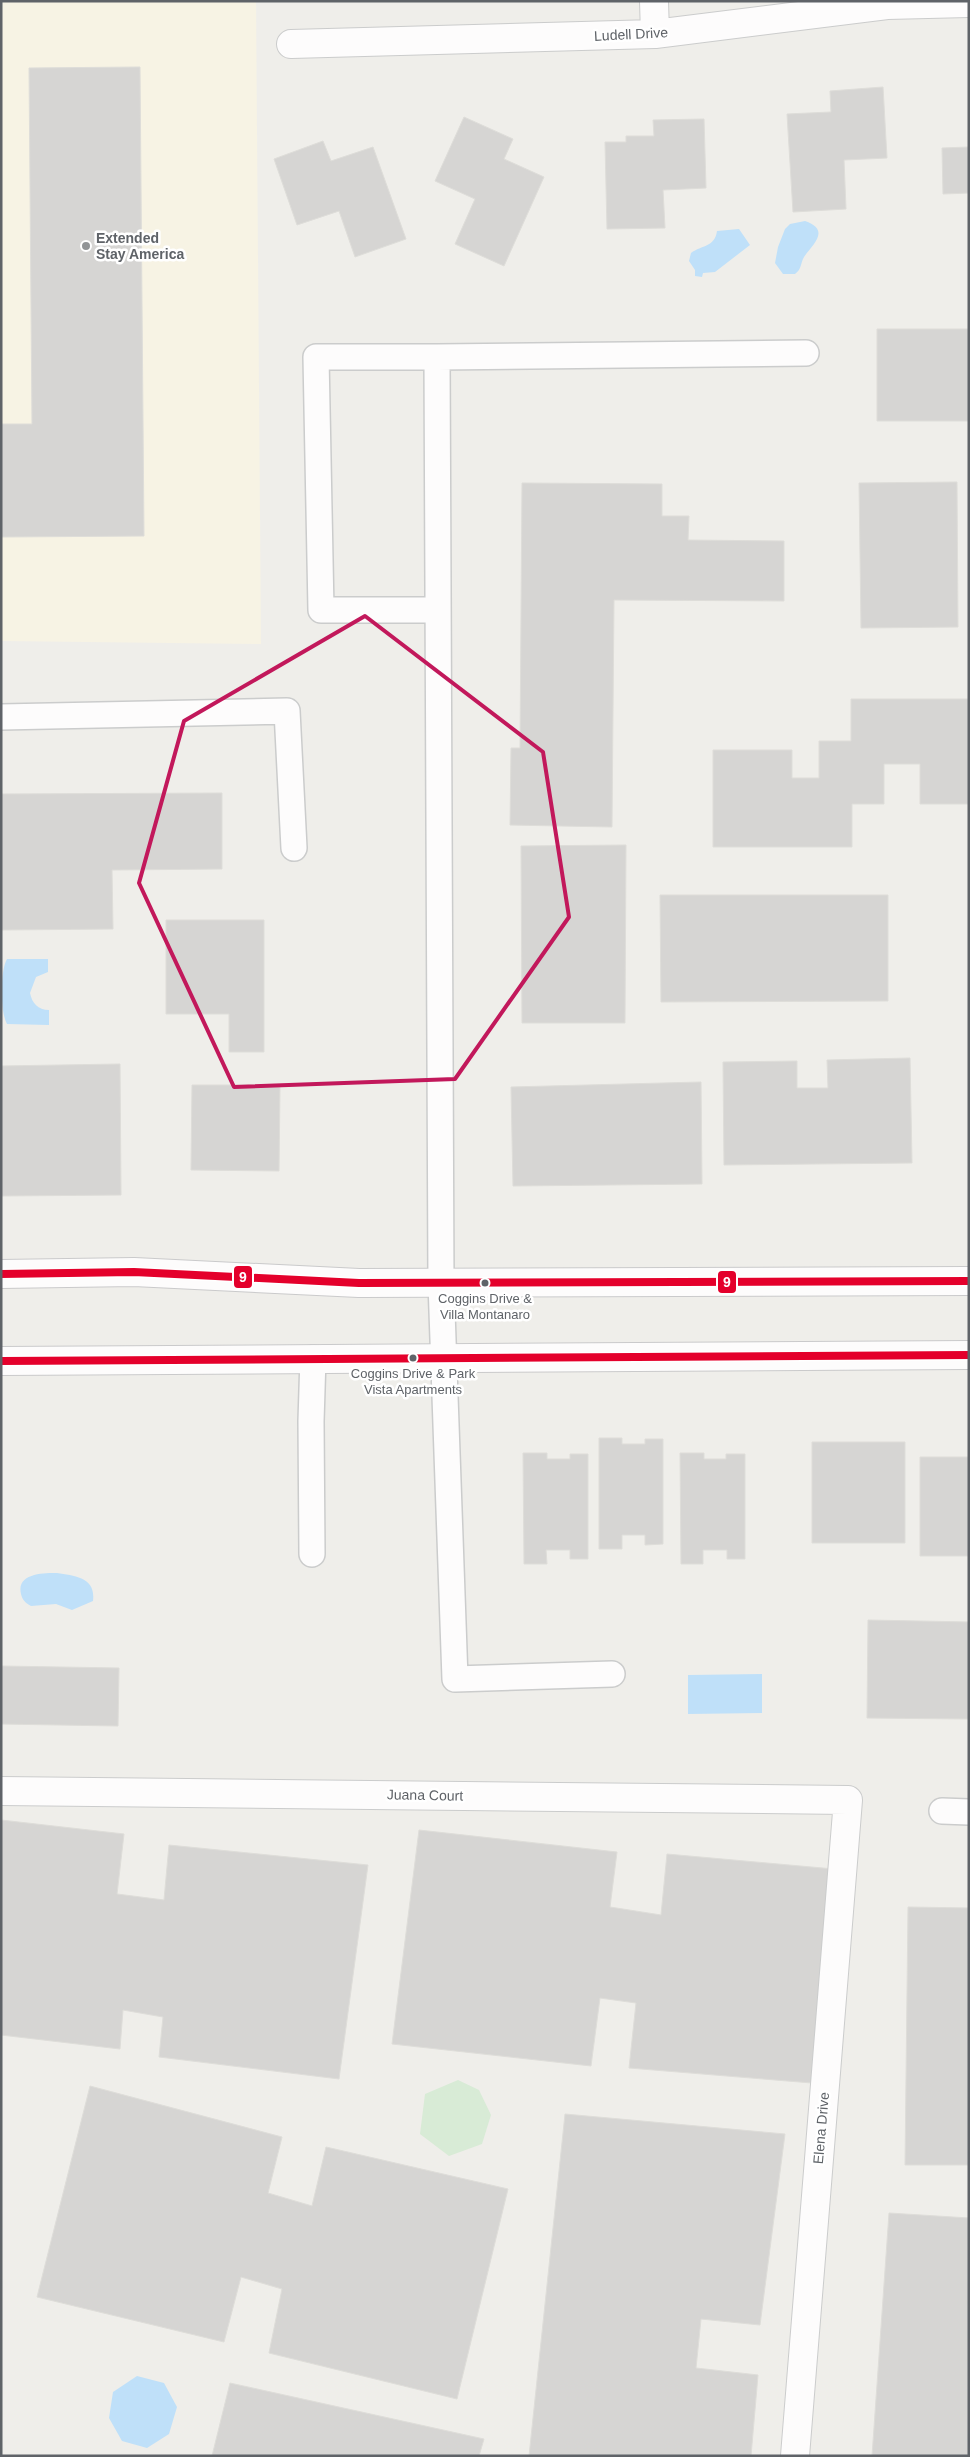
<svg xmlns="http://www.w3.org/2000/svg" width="970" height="2457" viewBox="0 0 970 2457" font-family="Arial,sans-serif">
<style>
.commercial{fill:#f7f3e4}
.green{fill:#d8ebd6}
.water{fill:#bfe0f9}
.building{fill:#d6d5d3;stroke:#deddd9}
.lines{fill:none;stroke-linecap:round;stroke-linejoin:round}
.lane-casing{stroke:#cbcccc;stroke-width:28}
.street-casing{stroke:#cbcccc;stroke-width:30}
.secondary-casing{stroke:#cacacb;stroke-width:30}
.lane{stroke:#fdfcfc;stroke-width:25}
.street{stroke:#fdfcfc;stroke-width:28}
.secondary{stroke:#fdfcfc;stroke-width:28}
.bus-1-casing{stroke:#fff;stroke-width:11}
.bus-1{stroke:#e4002b;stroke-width:8}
.marked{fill:none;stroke:#c2185b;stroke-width:4;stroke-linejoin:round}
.poi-dot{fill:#919496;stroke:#fff;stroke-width:2}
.bus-dot{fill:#5f6368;stroke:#fff;stroke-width:2}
.labels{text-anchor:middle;stroke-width:5;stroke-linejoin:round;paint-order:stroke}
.bus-label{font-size:13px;fill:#5f6368;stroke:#fff}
.street-label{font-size:14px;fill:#5f6368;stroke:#fff}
.poi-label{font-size:14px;font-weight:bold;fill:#5f6368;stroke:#fff;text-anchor:start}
.line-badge{stroke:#fff;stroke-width:2}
.badge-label{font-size:14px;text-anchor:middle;font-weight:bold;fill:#fff}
</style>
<rect width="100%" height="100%" fill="#efeeea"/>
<path class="commercial" d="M1,1h255l5,643 -260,-3z"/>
<path class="green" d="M458,2080l21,10 12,25 -9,29 -33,12 -29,-22 5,-40z"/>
<path class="water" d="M805,221c26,9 8,23 -1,36 -4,7 -2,12 -9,17h-12l-8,-11 3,-16 7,-18 5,-5z
M739,229l11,16 -35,27 -12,1 -1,4 -7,-1v-6l-6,-9 2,-8c11,-8 24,-6 26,-22z
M7,959h41v13l-12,5 -6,16c2,10 8,17 19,17v15l-42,-1c-7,-13 -7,-53 0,-65z
M57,1573c18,3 39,4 36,28l-21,9 -16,-6 -25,2c-6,-3 -9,-7 -10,-12 -5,-21 23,-21 36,-21z
M762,1674v39l-74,1v-39z
M137,2376l27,7 13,24 -8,27 -22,14 -25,-7 -13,-23 4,-26z"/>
<path class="building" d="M140,67l4,469 -143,1v-113h31l-3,-356z
M883,87l4,71 -43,2 2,49 -53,3 -6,-98 44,-2 -1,-21z
M464,117l49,22 -9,20 40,18 -40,89 -49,-22 20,-45 -40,-18z
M704,119l2,69 -43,2 2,38 -58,1 -2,-87h21v-6h28l-1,-16z
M323,141l8,20 42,-14 33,92 -51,18 -16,-46 -42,14 -23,-66z
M969,147v46l-26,1 -1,-46z
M877,329h92v92h-92z
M957,482l1,145 -97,1 -2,-145z
M522,483l140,1v32h27l-1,24 96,1v60l-170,-1 -2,227 -102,-2 1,-77h9z
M851,699h118v105h-49v-40h-36v40h-32v43h-139v-97h79v28h27v-37h32z
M222,793v76l-110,1 1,59 -112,1v-136z
M626,845l-1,178h-103l-1,-177z
M660,895h228v106l-227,1z
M166,920h98v132h-35v-38h-63z
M910,1058l2,105 -188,2 -1,-103 74,-1v27h31l-1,-28z
M120,1064l1,131 -120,1v-130z
M701,1082l1,102 -189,2 -2,-99z
M192,1085h88l-1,86 -88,-1z
M599,1438h23v6h23v-5h18v105l-18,1v-10h-23v14h-23z
M812,1442h93v101h-93z
M523,1453h24v6h23v-5h18v105h-18v-9h-24l1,14h-23z
M680,1453h24v6h22v-5h19v105h-18v-9h-24v14h-22z
M920,1457h49v99h-49z
M868,1620l101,2v97l-102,-1z
M1,1666l118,2 -1,58 -117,-2z
M1,1820l123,14 -7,60 47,6 5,-55 199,20 -29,214 -180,-22 4,-40 -40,-7 -3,39 -119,-14z
M419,1830l198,22 -7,55 51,8 6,-61 189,17 -20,214 -207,-17 7,-65 -36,-5 -9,68 -199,-22z
M908,1907l61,1v257h-64z
M90,2086l192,51 -14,56 44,13 14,-59 182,42 -51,210 -188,-46 13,-64 -41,-12 -17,65 -187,-45z
M565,2114l220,20 -25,191 -59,-6 -5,49 62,7 -7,81h-222z
M889,2213l80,5v238h-97z
M230,2383l254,56 -5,17h-267z"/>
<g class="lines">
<g class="lane-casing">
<path id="lane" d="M437,357l4,926 14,396 157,-5
M438,610h-117l-5,-253h121l369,-4
M1,717l286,-6 7,137
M312,1554l-1,-133 2,-63
M942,1811l27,1"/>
</g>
<g class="street-casing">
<path id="street" d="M654,1l1,33
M291,44l364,-10 232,-29 82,-2
M1,1791l847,9 -53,656"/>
</g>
<g class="secondary-casing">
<path id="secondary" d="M1,1274l133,-2 225,11 610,-2
M1,1361l968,-6"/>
</g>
<use href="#lane" class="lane"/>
<use href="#street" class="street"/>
<use href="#secondary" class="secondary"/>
<g class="bus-1-casing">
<path id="bus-1" d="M1,1274l133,-2 225,11 610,-2
M1,1361l968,-6"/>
</g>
<use href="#bus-1" class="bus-1"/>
</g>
<path class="marked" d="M365,616l178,136 26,165 -114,162 -221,8 -95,-204 45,-162z"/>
<circle class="poi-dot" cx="86" cy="246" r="5"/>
<g class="bus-dot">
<circle cx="485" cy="1283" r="4.5"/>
<circle cx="413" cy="1358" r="4.5"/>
</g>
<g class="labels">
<g class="bus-label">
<text x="485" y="1303">Coggins Drive &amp;<tspan x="485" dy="16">Villa Montanaro</tspan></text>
<text x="413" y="1378">Coggins Drive &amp; Park<tspan x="413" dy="16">Vista Apartments</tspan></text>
</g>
<g class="street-label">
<text transform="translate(631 34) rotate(-3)" y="5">Ludell Drive</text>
<text transform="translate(425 1795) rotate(1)" y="5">Juana Court</text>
<text transform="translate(821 2128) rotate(-85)" y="5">Elena Drive</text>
</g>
<g class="poi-label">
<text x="96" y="243">Extended<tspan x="96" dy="16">Stay America</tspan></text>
</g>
</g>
<g class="line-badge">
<rect x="233" y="1265" width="20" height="24" rx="5" fill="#e4002b"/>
<rect x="717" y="1270" width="20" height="24" rx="5" fill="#e4002b"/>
</g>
<g class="badge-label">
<text x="243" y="1282">9</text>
<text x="727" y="1287">9</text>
</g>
<rect width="970" height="2457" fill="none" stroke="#5f6368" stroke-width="5"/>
</svg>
